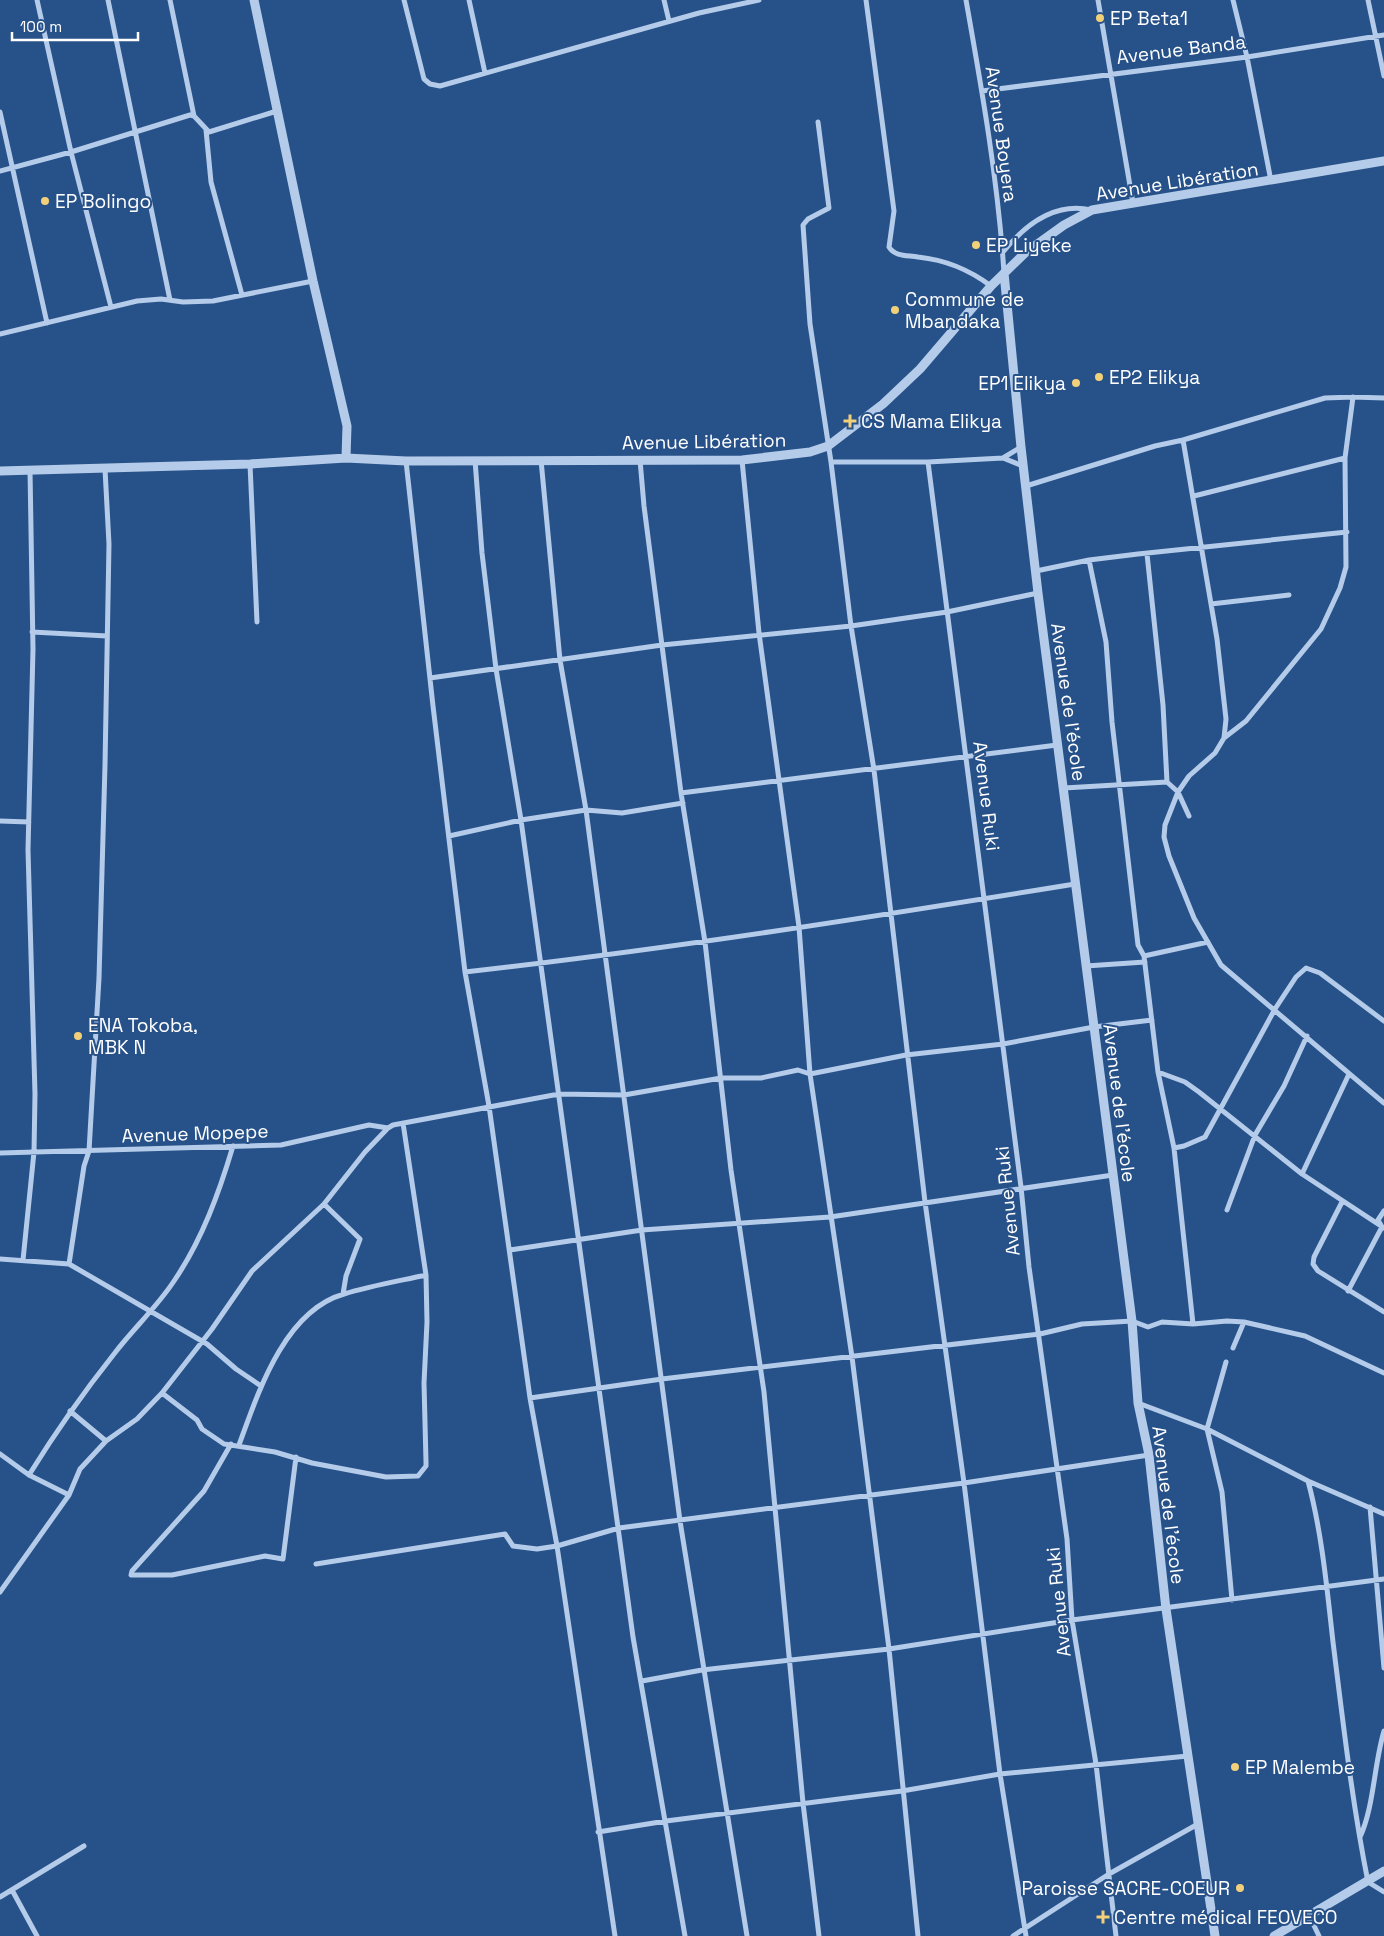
<svg xmlns="http://www.w3.org/2000/svg" width="1384" height="1936" viewBox="0 0 1384 1936" font-family="'Space Grotesk',sans-serif">
<style>
.lines{fill:none;stroke-linecap:round;stroke-linejoin:round}
.minor{stroke:#b4cbe9;stroke-width:5}
.tertiary{stroke:#b4cbe9;stroke-width:9}
.poi-dot{fill:#f2d079;stroke:#275189;stroke-width:2}
.labels{text-anchor:middle;stroke-width:4;stroke-linejoin:round;paint-order:stroke}
.poi-label{font-size:19px;fill:#fff;stroke:#275189;text-anchor:start}
.street-label{font-size:19px;fill:#fff;stroke:#275189}
</style>
<rect width="100%" height="100%" fill="#275189"/>
<g class="lines">
<path class="minor" d="M37,0l34,152 40,155
M108,0l62,300
M170,0l24,116
M404,0l20,79 6,5 10,2 259,-73 60,-13
M469,0l16,73
M664,0l5,21
M866,0l28,211 -5,36c6,10 19,8 29,10 28,3 50,12 73,29
M966,0c16,90 32,181 38,273
M1098,0l35,203
M1233,0l14,57 24,124
M1368,0l16,76
M982,91l265,-34 137,-22
M0,112l47,211
M818,122l11,86 -21,11 -5,6 7,99 21,138 20,164 23,144 51,432 39,281 36,291 26,162
M206,130l5,52 31,113
M0,171l71,-19 119,-37 4,1 15,16 68,-21
M1003,252c22,-27 52,-50 88,-42
M0,334l137,-33 24,-2 22,3 30,-1 100,-20
M1183,440l34,199 9,80 -2,19 -9,15 -26,23 -11,16 -13,33 -1,12 5,19 25,62 27,47 163,138
M1003,458l18,-11
M475,460l7,93 14,116 25,151 112,817 52,299
M541,460l19,200 26,150 94,711 67,415
M640,460l4,46 37,287 24,149 26,228 33,222 39,411 16,133
M742,460l17,173 40,294 11,147 42,283 37,292 29,287
M406,461l27,245 32,266 24,134 41,292 27,148 58,390
M831,462h97l75,-4 20,8
M928,462l93,725 8,80 38,272 5,81 24,144 20,172
M250,464l7,158
M105,469l4,75 -4,221 -6,213 -10,173 -5,15 -15,98 138,80 29,25 25,17
M1026,486l129,-40 28,-6 142,-42 28,-1 31,1
M1194,496l151,-38
M1147,554l16,151 4,77
M1089,560l17,82 6,80 26,223 6,11
M1036,571l53,-11 49,-6 209,-22
M1211,604l78,-9
M32,632l75,4
M430,678l232,-33 189,-19 96,-14 91,-19
M1224,738l22,-17 75,-92 19,-41 6,-21 -1,-109 8,-61
M1064,788l103,-6 11,10 11,24
M681,793l376,-48
M0,821l29,1
M449,836l72,-16 65,-10 36,3 61,-10
M1208,942l-64,14 14,116 16,76 10,-2 21,-9 70,-128 21,-32 10,-9 14,5 64,48
M1086,966l59,-4
M465,972c205,-23 407,-55 610,-88
M1158,1072l27,10 14,10 103,82 82,54
M1174,1148l19,176
M0,1153l281,-8 88,-20 19,3
M1302,1174l47,-100
M1342,1202l-28,55 -1,7 5,7 66,41
M324,1204l36,35 -14,37 -3,18
M1227,1210l28,-75 29,-49 23,-50
M510,1250l132,-20 188,-13 283,-42
M0,1259l69,5
M23,1260l11,-108 1,-58 -7,-244 5,-201 -3,-179
M1348,1291l34,-64 -4,-7 6,-9
M1233,1348l11,-26
M1226,1362l-19,67 15,63 10,108
M162,1393l35,27 5,9 22,15 51,8 37,11 74,14 32,-1 8,-10v-4l-2,-79 3,-61 -1,-47 -23,-152
M530,1398l132,-19 378,-45 42,-10 50,-3 16,6 14,-5 31,2 34,-3 17,1 61,14 79,37
M1138,1403l69,26 101,52 76,33
M70,1411l36,30
M231,1444l-27,47 -72,80 -1,4h41l93,-19 18,3 13,-102
M239,1445c19,-52 45,-134 105,-151 26,-8 55,-13 82,-19
M0,1454l29,21 40,20
M29,1475c26,-42 54,-82 85,-121 19,-25 43,-47 60,-73 28,-41 45,-88 59,-135
M1308,1481c14,52 19,108 25,161 10,80 19,160 35,240l16,10
M1370,1507l14,161
M316,1564l189,-30 8,12 24,3 20,-3 62,-18 345,-45 185,-28
M0,1592l69,-97 11,-26 26,-28 31,-22 25,-26 50,-64 40,-58 72,-67 41,-52 23,-24 5,-3 166,-31 65,1 97,-17h40l37,-8 12,4 96,-19 97,-11 91,-17 58,-7
M642,1681l60,-11 187,-21 183,-29 312,-41
M598,1832l68,-11 236,-30 98,-17 188,-18
M1360,1837c14,-30 14,-73 24,-106
M12,1890l25,46
M0,1897l84,-51
M1309,1915l10,21
M1013,1936l96,-62 89,-50"/>
<path class="tertiary" d="M254,0l59,281 34,145 -1,32
M1004,273l17,174 17,146 94,728 6,82 11,52 17,154 49,327
M0,471l250,-7 96,-6 60,3 336,-1 68,-8 18,-6 55,-42 37,-35 71,-83 34,-33 39,-28 28,-15 292,-49
M1274,1936l110,-65"/>
</g>
<g class="poi-dot">
<circle cx="1100" cy="18" r="5"/>
<circle cx="45" cy="201" r="5"/>
<circle cx="976" cy="245" r="5"/>
<circle cx="895" cy="310" r="5"/>
<circle cx="1099" cy="377" r="5"/>
<circle cx="1076" cy="383" r="5"/>
<path d="M847.5 413.5h5v5h5v5h-5v5h-5v-5h-5v-5h5z"/>
<circle cx="78" cy="1036" r="5"/>
<circle cx="1235" cy="1767" r="5"/>
<circle cx="1240" cy="1888" r="5"/>
<path d="M1100.5 1909.5h5v5h5v5h-5v5h-5v-5h-5v-5h5z"/>
</g>
<g class="labels">
<g class="poi-label">
<text x="1110" y="25">EP Beta1</text>
<text x="55" y="208">EP Bolingo</text>
<text x="986" y="252">EP Liyeke</text>
<text x="905" y="306">Commune de<tspan x="905" dy="22">Mbandaka</tspan></text>
<text x="1109" y="384">EP2 Elikya</text>
<text x="1066" y="390" text-anchor="end">EP1 Elikya</text>
<text x="861" y="428">CS Mama Elikya</text>
<text x="88" y="1032">ENA Tokoba,<tspan x="88" dy="22">MBK N</tspan></text>
<text x="1245" y="1774">EP Malembe</text>
<text x="1230" y="1895" text-anchor="end">Paroisse SACRE-COEUR</text>
<text x="1114" y="1924">Centre médical FEOVECO</text>
</g>
<g class="street-label">
<text transform="translate(1181 49) rotate(-7)" y="7">Avenue Banda</text>
<text transform="translate(1002 134) rotate(82)" y="7">Avenue Boyera</text>
<text transform="translate(1177 181) rotate(-9)" y="7">Avenue Libération</text>
<text transform="translate(704 441) rotate(-1)" y="7">Avenue Libération</text>
<text transform="translate(1069 702) rotate(82)" y="7">Avenue de l'école</text>
<text transform="translate(987 796) rotate(83)" y="7">Avenue Ruki</text>
<text transform="translate(1120 1103) rotate(83)" y="7">Avenue de l'école</text>
<text transform="translate(195 1133) rotate(-2)" y="7">Avenue Mopepe</text>
<text transform="translate(1007 1201) rotate(-96)" y="7">Avenue Ruki</text>
<text transform="translate(1169 1505) rotate(83)" y="7">Avenue de l'école</text>
<text transform="translate(1058 1602) rotate(-96)" y="7">Avenue Ruki</text>
</g>
</g>
<path d="M12 32v8h126v-8" fill="none" stroke="#ffffff" stroke-width="2.5"/>
<text x="20" y="32" font-size="15" fill="#ffffff" stroke="#275189" stroke-width="4" paint-order="stroke">100 m</text>
</svg>
